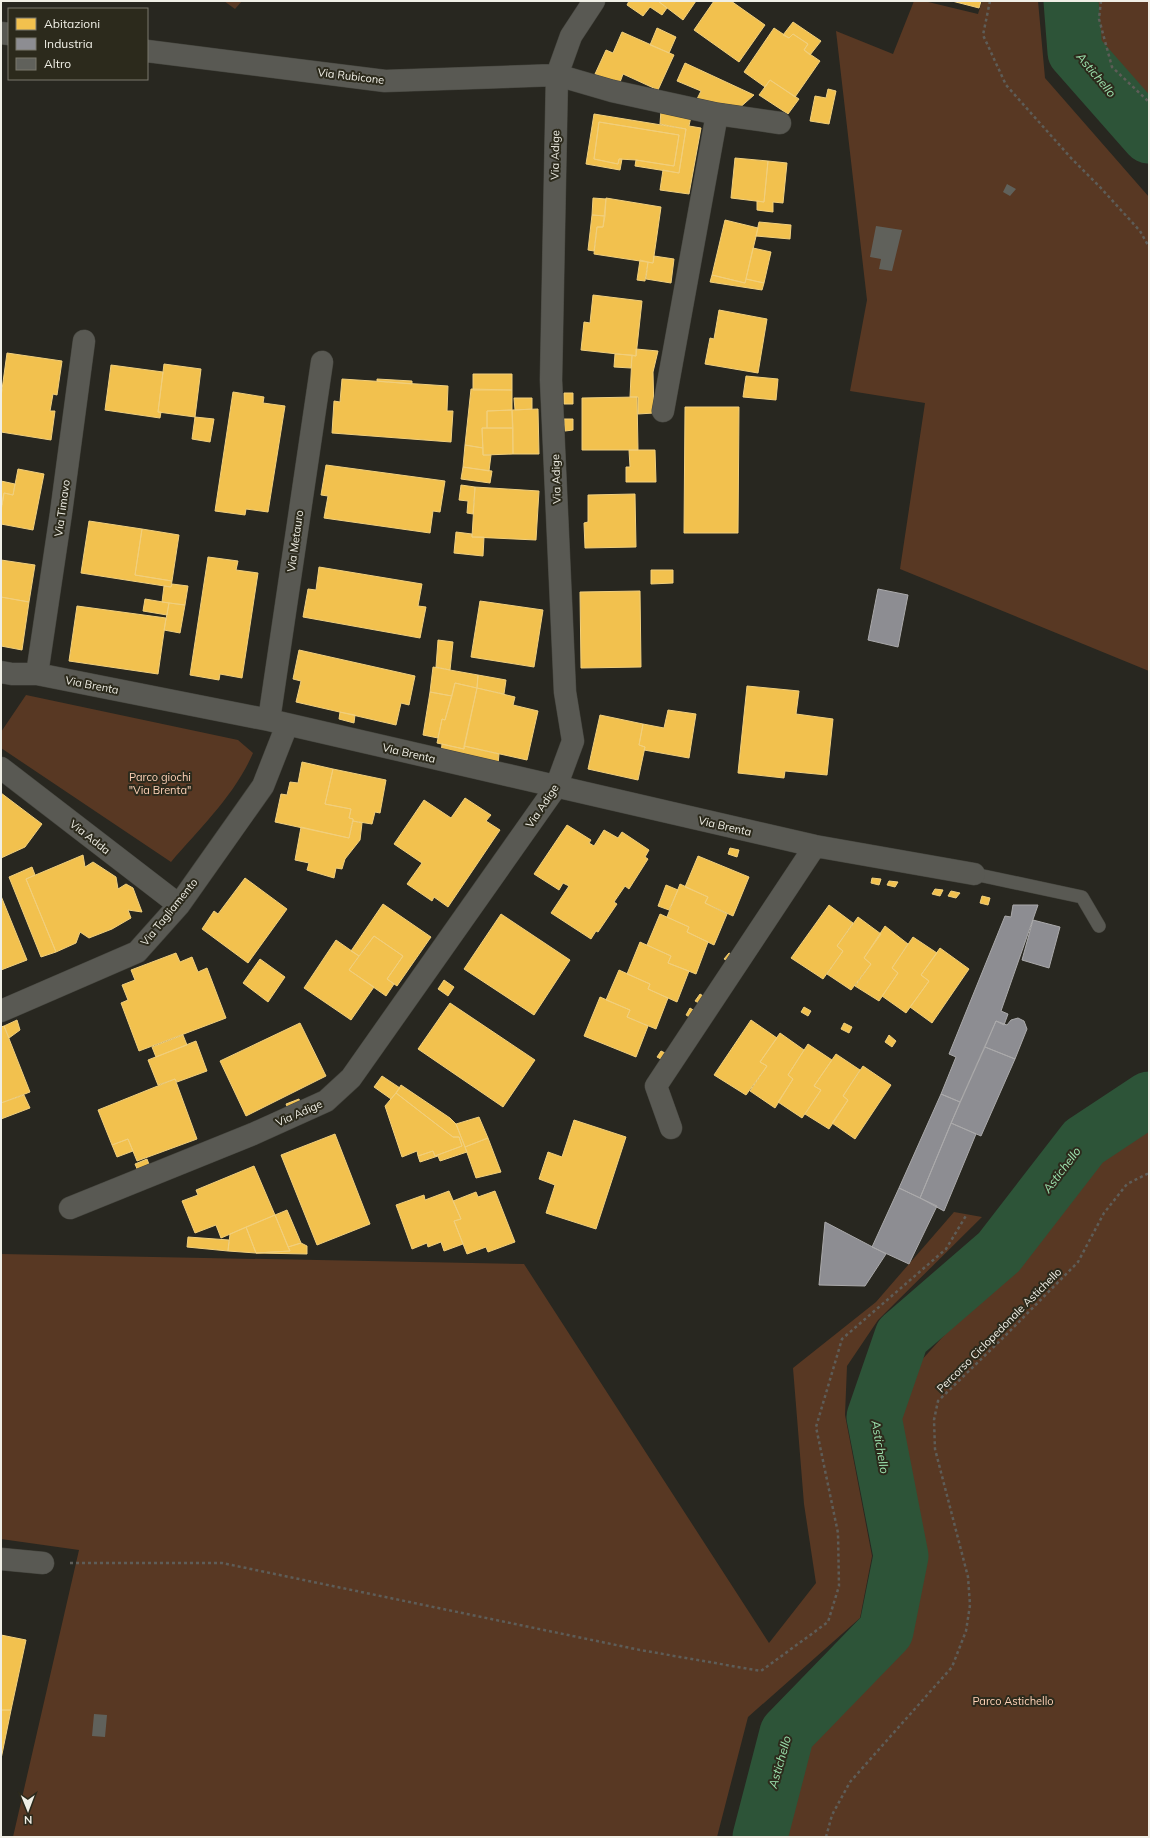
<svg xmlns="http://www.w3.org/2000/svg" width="1150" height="1838" viewBox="0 0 1150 1838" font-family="Mulish,sans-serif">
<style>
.green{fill:#583823}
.homes{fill:#f2c14e;stroke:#f1cf7c}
.industry{fill:#8d8d92;stroke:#abaaab}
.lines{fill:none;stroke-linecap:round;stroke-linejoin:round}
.river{stroke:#2d5438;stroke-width:55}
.building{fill:#60615b}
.service-casing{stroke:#45453e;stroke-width:14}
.minor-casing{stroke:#45453e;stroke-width:23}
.path{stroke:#5e5d58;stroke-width:2.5;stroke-dasharray:3 3;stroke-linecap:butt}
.service{stroke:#595953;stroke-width:13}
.minor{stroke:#595953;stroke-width:22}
.labels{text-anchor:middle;stroke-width:4;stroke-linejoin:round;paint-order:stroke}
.street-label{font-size:11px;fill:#f0efe6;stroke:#2c2a1c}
.park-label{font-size:11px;fill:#fed2b7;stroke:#2c2a1c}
.water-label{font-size:12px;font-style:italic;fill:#9de4af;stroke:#2c2a1c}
</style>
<rect width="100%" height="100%" fill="#282720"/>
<path class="green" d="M224,1h18l-7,8z
M914,1h10l54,13 4,-13h56l7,77 104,119v474l-249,-102 25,-166 -75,-12 17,-91 -31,-269 57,23z
M1091,1h58v115l-43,-45 -19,-44z
M26,695l212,45 15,13c-18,42 -53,75 -82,109l-170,-114v-16z
M1149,1131v706h-375l34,-108 90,-100 12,-58 -13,-184 63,-69 108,-135z
M954,1212l28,5 -104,103 -31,46 -2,49 27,141 -12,62 -112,99 -31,120h-704l66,-287 -78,-11v-285l523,10 245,379 47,-60 -12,-79 -11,-136 83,-66z"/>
<path class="homes" d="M629,1h29l9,7 -5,7 -12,-8 -7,9 -16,-11z
M658,1h38l-13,19z
M714,1h17l34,24 -26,37 -45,-32z
M952,1h29l-2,7z
M793,22l28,19 -11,14 -6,-5 4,-6 -15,-10 -4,4 -6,-3z
M657,28l19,9 -7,16 -19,-8z
M774,28l15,10 4,-4 15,10 -4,6 16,11 -25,36 -25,-17 -5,7 -21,-15z
M622,32l52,23 -16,35 -35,-16 -4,11 -24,-11 11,-24 7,3z
M685,63l69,32 -17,15 -43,-5 7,-14 -24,-10z
M770,80l29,19 -11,15 -29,-19z
M828,89l8,2 -7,33 -19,-3 5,-25 11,2z
M661,110l30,6 -2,10 12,2 -12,66 -29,-4 3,-20 16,3 7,-44 -26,-5z
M594,114l92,15 -7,44 -44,-7 1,-6 38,6 5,-31 -80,-13 -5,37 24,5 1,-5h3l-2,11 -34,-6z
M599,122l80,13 -5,31 -38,-6 -17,-1 -1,5 -24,-5z
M735,158l33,3 -4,41 -33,-4z
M768,161l19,2 -4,40 -10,-1v10l-16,-2v-9l7,1z
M593,198l13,1 -1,17 -13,-1z
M606,198l55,9 -8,56 -59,-9 3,-27h6z
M592,215l13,1 -2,11h-6l-3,24 -6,-1z
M725,220l33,8 -13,55 -33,-8z
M759,222l32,3 -1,14 -34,-3z
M753,248l18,4 -7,31 -18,-4z
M654,256l20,3 -3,24 -25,-4 2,-17 5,1z
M640,260l8,2 -3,19 -8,-1z
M712,275l33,8 1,-4 18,4 -2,7 -52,-8z
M593,295l49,6 -6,55 -55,-6 3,-28 6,1z
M719,310l48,9 -9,54 -53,-9 5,-26 4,1z
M636,349l22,2 -5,21 1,41 -16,1v-17h-8l2,-42 4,1z
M7,353l55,8 -5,34 -4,-1 -3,17h5l-4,29 -50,-8v-35z
M615,354l17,1 -1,13 -17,-1z
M164,364l37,5 -6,48 -37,-5z
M111,365l52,7 -5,40h3l-1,6 -55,-8z
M473,374h39v16h-39z
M746,376l32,3 -2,21 -33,-3z
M342,379l106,7 -1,25h6l-2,31 -119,-9 2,-32 6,1z
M377,379l35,2v3l-35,-3z
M471,389l41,1v20l-25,1v17h-5l1,20 -18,-3z
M233,392l31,5 -1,6 22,3 -17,106 -22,-3 -1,6 -30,-4z
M564,393h9v11h-9z
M637,397l1,53h-56v-52z
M514,398h18v11l-17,1z
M685,407h54l-1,126h-54z
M538,409l1,45h-26l-1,-44z
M512,410l1,18h-26v-17z
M195,417l19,2 -4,23 -18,-3z
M564,419h9v11l-8,1z
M482,428h31v26l-30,1z
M465,445l18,3v7h8l-2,16 -26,-4z
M629,450h26l1,32h-30v-15h4z
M326,465l119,16 -5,31 -7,-1 -3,22 -106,-15 4,-22 -7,-1z
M463,467l29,4 -2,12 -29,-4z
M18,469l26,5 -11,56 -32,-6v-13l3,-18 9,2z
M1,481l14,3 -2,11 -9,-2 -2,12z
M461,485l14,2 -2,27 -6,-1 1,-12 -9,-1z
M475,487l64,4 -3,49 -64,-3z
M635,494l1,53 -51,1 -1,-25 4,-1v-27z
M89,521l53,8 -7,46 37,6 -1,6 -90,-14z
M142,529l37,6 -7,46 -37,-6z
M456,532l16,2v3h12l-1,19 -29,-3z
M208,557l30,4 -2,9 22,3 -16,105 -22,-4 -1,6 -29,-5z
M1,560l34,5 -6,37 -28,-5z
M319,567l103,17 -4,22 8,1 -6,31 -117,-21 5,-28 8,1z
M651,570h22v13l-22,1z
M172,584l16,2 -3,19 -23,-3 2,-16 7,1z
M640,591l1,76 -60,1 -1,-76z
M1,597l28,5 -7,48 -21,-4z
M145,599l24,4 -2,12 -24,-4z
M480,601l63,9 -9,57 -63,-10z
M169,603l16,2 -5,28 -16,-3z
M77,606l89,12 -8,56 -89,-13z
M438,640l15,2 -3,28 -14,-3z
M299,650l116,26 -6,29 -8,-2 -5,22 -100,-23 5,-21 -8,-2z
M433,667l45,8 -1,13 -22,-5 -3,13 -22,-4z
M478,675l28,5 -2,14 -27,-6z
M455,683l22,5 -13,61 -27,-6 5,-24 3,1z
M747,686l52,5 -3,23 37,5 -6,56 -42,-4 -1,7 -46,-5z
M477,688l38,9 -2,8 25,6 -11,49 -63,-14z
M430,692l22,4 -7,24 -3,-1 -4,19 -15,-3z
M668,710l28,4 -7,44 -45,-8 1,-3 -6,-2 4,-21 21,4z
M340,712l15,3 -1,8 -15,-4z
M600,715l43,9 -4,21 6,2 -7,33 -50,-11z
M442,744l22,5v-3l35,8 -1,10 -57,-11z
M302,762l31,7 -8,35 26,5 -2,9 4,1 -4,19 -74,-16 6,-28 6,1 3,-13 8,1z
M333,769l53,11 -6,33 -5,-1 -3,12 -19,-3v-2l-4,-1 2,-9 -26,-5z
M1,793l41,31 -17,23 -24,11z
M465,798l26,17 -5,6 14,9 -52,77 -14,-10 -2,4 -25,-17 15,-21 -28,-19 30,-44 27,18z
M353,821l9,2 -2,17 -15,19 -3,10 -6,-1 -2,10 -27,-8 2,-7 -14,-3 6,-33 48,11z
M567,825l24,15 -2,3 5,3 10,-16 14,8 4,-6 27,18 -4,7 3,2 -19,30 -4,-3 -11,16 3,2 -19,28 -2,-1 -5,8 -40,-26 18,-27 -6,-3 -4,7 -25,-16z
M730,848l9,2 -2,7 -9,-3z
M83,855l2,12 8,-5 23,15 2,12 8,-5 7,4 9,24 -14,-2 3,8 -19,11 -23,9 -9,-6 -4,11 -20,9 -30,-73z
M698,856l51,21 -16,39 -28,-13 3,-6 -23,-10z
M32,867l3,8 -9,4 30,73 -15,5 -32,-80z
M245,878l42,31 -39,54 -46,-34 12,-18 4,3z
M872,878l9,1 -2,6 -8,-2z
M889,881l9,1 -3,5 -8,-2z
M680,884l28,13 -3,6 22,11 -13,31 -27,-13 2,-5 -22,-10z
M666,885l12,5 -9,20 -11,-4z
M935,889l8,1 -3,6 -8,-2z
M951,891l9,2 -4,5 -8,-2z
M1,896l26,64 -26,10z
M982,896l8,2 -2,7 -8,-2z
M383,904l48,33 -34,49 -10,-7 16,-23 -29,-20 -15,20 -8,-5z
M829,905l24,18 -16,23 6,5 -20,28 -32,-21z
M501,914l69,46 -36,55 -70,-46z
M660,914l29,13 -2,5 21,10 -12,32 -28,-11 3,-7 -24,-11z
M858,917l23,17 -17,24 7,6 -20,26 -24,-16 16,-23 -6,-5z
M885,926l23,18 -16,24 6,5 -19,28 -24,-15 16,-22 -7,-6z
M374,936l29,20 -16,23 7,5 -8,12 -37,-26z
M913,937l24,16 -16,22 8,6 -23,32 -24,-17 16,-23 -6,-5z
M336,940l23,16 -10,14 25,17 -23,33 -47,-32z
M640,942l31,14 -3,7 21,8 -12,31 -29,-13 2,-5 -23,-10z
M940,948l29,21 -37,54 -22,-16 19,-26 -8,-6z
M176,953l4,9 12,-5 6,15 9,-4 19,50 -87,33 -18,-48 7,-3 -6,-15 13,-5 -4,-10z
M729,953l7,4 -4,6 -8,-4z
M260,959l25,18 -17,25 -25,-19z
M619,970l31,14 -2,5 20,9 -12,31 -29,-12 3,-7 -24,-10z
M444,980l10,7 -6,9 -10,-7z
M700,994l8,5 -5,6 -8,-4z
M600,997l30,13 -3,7 21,9 -12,31 -52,-21z
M450,1003l85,57 -32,47 -85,-58z
M804,1007l7,4 -3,5 -7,-4z
M690,1008l8,5 -5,6 -7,-4z
M17,1020l3,10 -11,8 -5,-12z
M751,1020l26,18 -17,24 7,4 -21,29 -32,-20z
M300,1023l26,53 -80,40 -26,-55z
M844,1023l8,4 -3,6 -8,-4z
M4,1026l26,66 -29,11v-76z
M780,1033l24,17 -16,25 5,4 -18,29 -25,-17 17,-25 -7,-4z
M183,1035l4,10 -31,12 -4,-10z
M889,1035l7,6 -4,6 -7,-5z
M196,1041l11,30 -30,11 -2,-3 -17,6 -10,-25z
M808,1044l24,16 -18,26 7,4 -19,28 -24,-16 15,-23 -5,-4z
M661,1051l8,4 -4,6 -8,-4z
M836,1054l24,16 -17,26 5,4 -19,29 -24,-15 16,-24 -7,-4z
M863,1066l28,19 -36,54 -23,-16 16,-23 -5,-4z
M382,1076l18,12 -9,11 -17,-12z
M175,1079l22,60 -60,22 -9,-22 -16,6 -14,-35z
M401,1085l49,33 6,6 11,28 -27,9 -2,-5 -18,6 -2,-6 15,-5 2,5 27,-10 -3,-9h-6l-57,-44z
M396,1093l57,44h6l3,9 -27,10 -2,-5 -15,5 -1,-5 -15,6 -17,-51z
M24,1095l6,13 -29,11v-16z
M299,1099l3,8 -13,4 -3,-7z
M479,1117l9,21 -23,9 -9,-23z
M574,1120l52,17 -30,92 -50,-16 9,-28 -16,-6 9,-27 14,5z
M335,1134l35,90 -53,21 -36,-90z
M488,1138l13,34 -25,6 -11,-31z
M128,1139l5,12 -16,6 -5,-12z
M147,1159l3,8 -12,4 -3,-7z
M254,1166l21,49 -54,23 -5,-13 -21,8 -13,-32 16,-6 -2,-5z
M449,1191l12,28 -7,2 9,23 -19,7 -3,-9 -13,5 -1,-4 -15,6 -16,-44 28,-10 1,5z
M495,1191l20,51 -27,10 -2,-5 -19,7 -13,-33 7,-2 -8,-18 23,-9 2,5z
M287,1210l14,33 -13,4 -13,-32z
M275,1215l15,36 -34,2 -10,-26z
M246,1227l10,26 -28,-2 2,-17z
M188,1237l41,3 -1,11 -41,-4z
M301,1243l6,3v8l-51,-1 34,-2 -2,-4z
M1,1635l25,5 -15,70h-10z
M1,1710h10l-10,49z"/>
<path class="industry" d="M878,589l30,6 -10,52 -30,-7z
M1013,905h25l-37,106 7,3 -4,11 -8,-4 -36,81 -19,-8 15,-37 -7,-3 56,-138 6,1z
M1033,920l27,7 -11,41 -27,-8z
M1018,1018l6,3 3,8 -12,30 -30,-12 11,-26 11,4 4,-5z
M985,1047l30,12 -34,77 -30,-13z
M941,1094l19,8 -40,96 -21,-10z
M951,1123l25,11 -32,77 -24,-13z
M899,1188l38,18 -28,58 -37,-17z
M825,1222l61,32 -21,32 -46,-1z"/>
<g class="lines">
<path class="river" d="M1071,1l4,51 74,84
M760,1837l27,-104 99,-102 15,-75 -27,-139 28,-81 97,-84 85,-110 65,-43"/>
</g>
<path class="building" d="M1007,184l9,5 -6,7 -7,-4z
M876,226l26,4 -10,41 -13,-2 2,-10 -11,-2z
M94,1714l13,1 -2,22 -13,-1z"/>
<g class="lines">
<g class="service-casing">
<path id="service" d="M974,874l108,23 17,29"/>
</g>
<g class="minor-casing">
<path id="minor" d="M1,33l8,1
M147,51l238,30 172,-6 55,16 105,23 63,9
M663,411l54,-297
M1,672l11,2h25l232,46 546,126 159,28
M37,674l24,-161 23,-172
M269,720l53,-358
M1,768l178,137
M1,1011l136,-59 42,-47 84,-119 24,-61
M671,1128l-15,-42 159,-240
M70,1208l183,-74 73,-33 25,-23 205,-291 17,-46 -8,-49 -14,-312 6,-305 14,-39 23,-35
M1,1559l42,4"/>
</g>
<path class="path" d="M990,1l-7,34 23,50 65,73 29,29 40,44 9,16
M1101,1l-2,18 13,48 37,35
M70,1563h152l418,87 121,21 67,-49 11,-36 -1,-53 -22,-106 26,-88 104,-90 21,-35
M826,1837l6,-22 18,-33 102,-115 14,-36 4,-26 -2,-28 -33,-128 -1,-29 4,-19 67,-65 73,-74 26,-49 23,-29 22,-11"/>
<use href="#service" class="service"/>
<use href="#minor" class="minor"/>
</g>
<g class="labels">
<g class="street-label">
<text transform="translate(351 76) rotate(7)" y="4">Via Rubicone</text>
<text transform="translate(555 155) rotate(-89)" y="4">Via Adige</text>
<text transform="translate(556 479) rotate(-92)" y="4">Via Adige</text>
<text transform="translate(62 508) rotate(-82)" y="4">Via Timavo</text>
<text transform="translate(295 541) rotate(-82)" y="4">Via Metauro</text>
<text transform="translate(92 685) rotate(11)" y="4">Via Brenta</text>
<text transform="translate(409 753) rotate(13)" y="4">Via Brenta</text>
<text transform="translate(542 806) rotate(-56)" y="4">Via Adige</text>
<text transform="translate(725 826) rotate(13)" y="4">Via Brenta</text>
<text transform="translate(90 837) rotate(38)" y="4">Via Adda</text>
<text transform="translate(169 912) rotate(-51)" y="4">Via Tagliamento</text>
<text transform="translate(299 1113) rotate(-24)" y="4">Via Adige</text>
<text transform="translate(999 1330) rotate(-45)" y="4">Percorso Ciclopedonale Astichello</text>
</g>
<g class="park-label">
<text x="160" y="781">Parco giochi<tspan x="160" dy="13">"Via Brenta"</tspan></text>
<text x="1013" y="1705">Parco Astichello</text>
</g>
<g class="water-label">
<text transform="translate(1096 75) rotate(50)" y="4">Astichello</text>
<text transform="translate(1062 1170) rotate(-53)" y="4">Astichello</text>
<text transform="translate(880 1447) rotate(80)" y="4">Astichello</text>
<text transform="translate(780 1762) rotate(-74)" y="4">Astichello</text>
</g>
</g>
<rect width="1150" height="1838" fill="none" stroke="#f0efe6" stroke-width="4"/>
<rect x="8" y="8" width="140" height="72" fill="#2c2a1c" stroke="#7a796d"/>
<rect x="16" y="18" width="20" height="12" fill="#f2c14e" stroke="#7a796d"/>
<text x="44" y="28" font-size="12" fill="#f0efe6">Abitazioni</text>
<rect x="16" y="38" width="20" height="12" fill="#8d8d92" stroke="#7a796d"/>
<text x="44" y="48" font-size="12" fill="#f0efe6">Industria</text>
<rect x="16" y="58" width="20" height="12" fill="#60615b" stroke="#7a796d"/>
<text x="44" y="68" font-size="12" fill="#f0efe6">Altro</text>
<g transform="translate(28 1810) rotate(179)" stroke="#2c2a1c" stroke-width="3" paint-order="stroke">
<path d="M0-3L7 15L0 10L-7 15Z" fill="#f0efe6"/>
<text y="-6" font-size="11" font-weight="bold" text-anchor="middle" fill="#f0efe6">N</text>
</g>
</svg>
